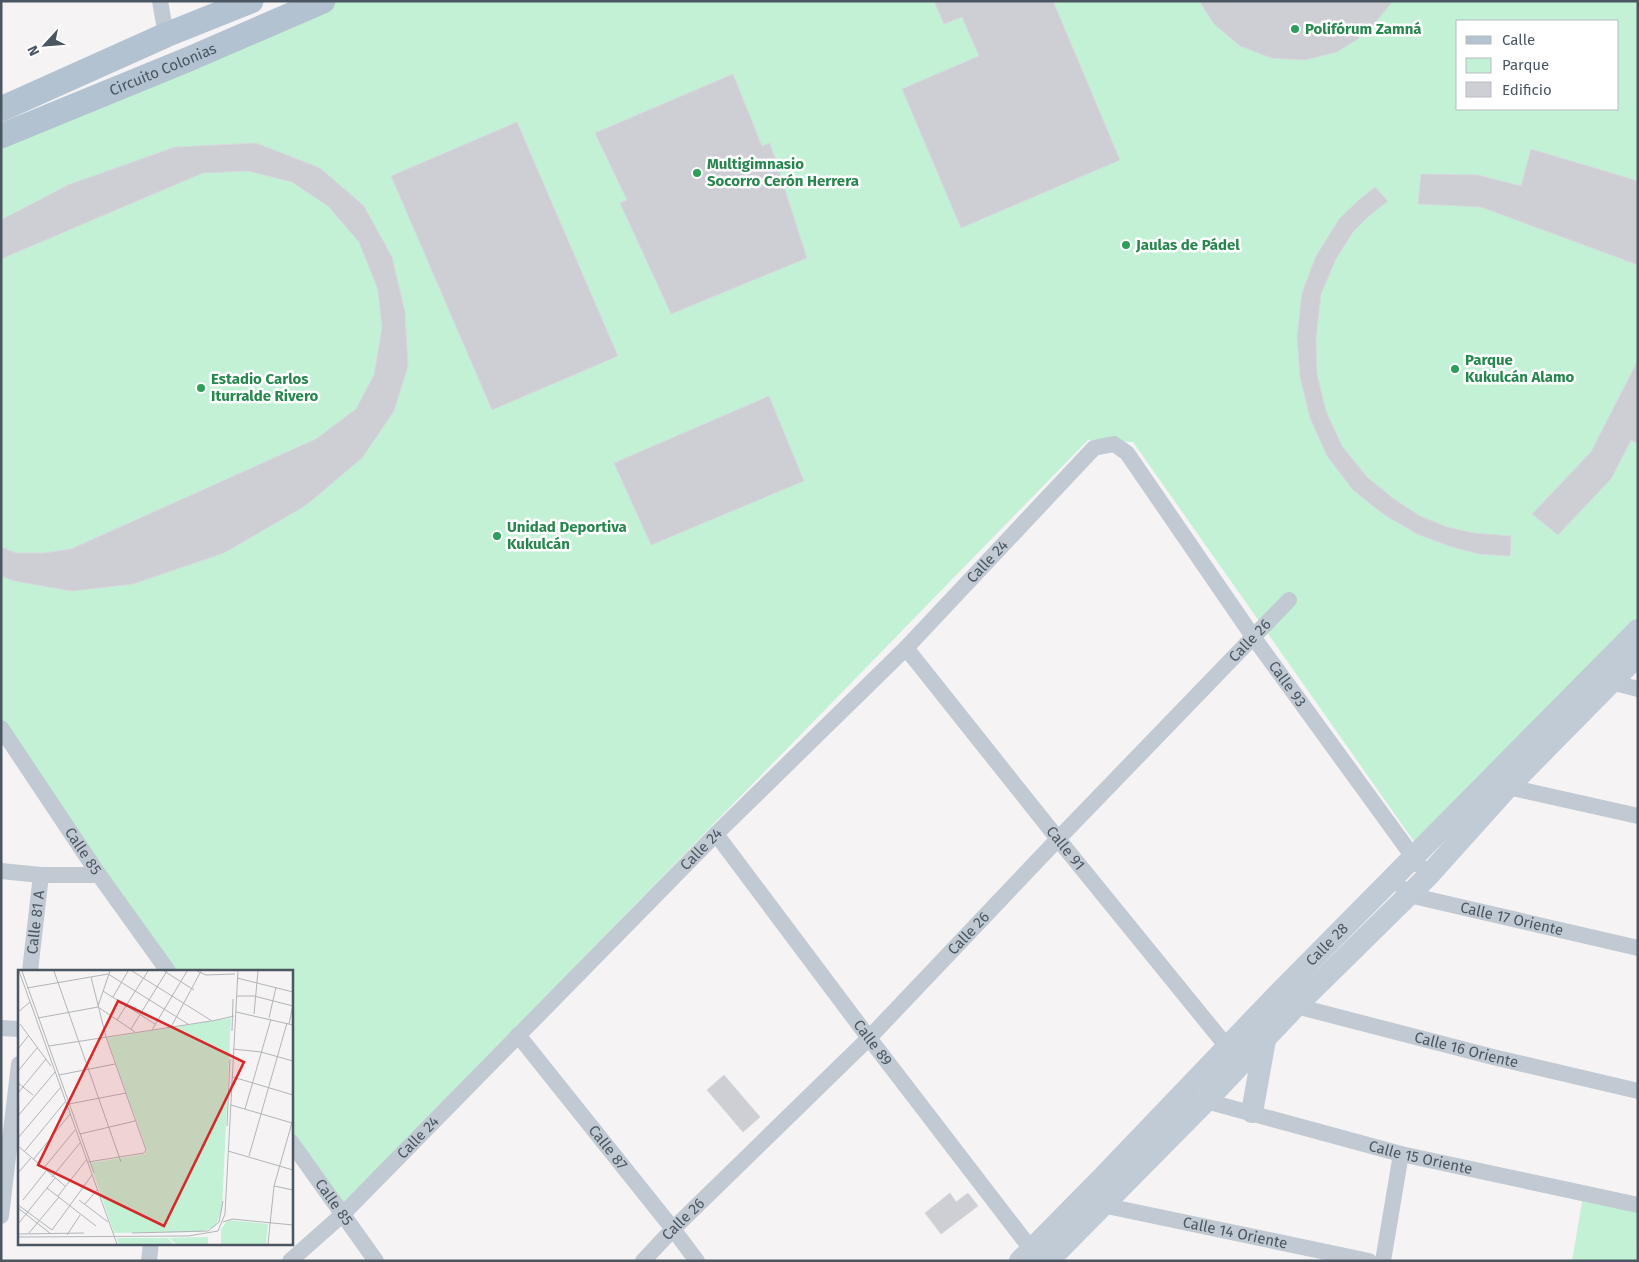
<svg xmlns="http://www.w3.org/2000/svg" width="1639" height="1262" viewBox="0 0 1639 1262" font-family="'Fira Sans',sans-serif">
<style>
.green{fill:#c3f1d5;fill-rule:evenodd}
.building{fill:#cdcfd5;stroke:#d7d9de}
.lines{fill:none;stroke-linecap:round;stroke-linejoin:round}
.street{stroke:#c1cad2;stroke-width:16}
.secondary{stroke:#c1cbd6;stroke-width:22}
.primary{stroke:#b3c2d1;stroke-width:25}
.leisure-dot{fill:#2e9e5b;stroke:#fff;stroke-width:2}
.labels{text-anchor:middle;stroke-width:5;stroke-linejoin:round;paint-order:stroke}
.leisure-label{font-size:15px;font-weight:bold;fill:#27864d;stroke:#fff;text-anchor:start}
.street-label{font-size:15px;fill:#4a5661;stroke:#fff}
.inset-road{fill:none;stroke:#b1b4b9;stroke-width:1}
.view{fill:#d62828;fill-opacity:0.15;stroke:#d62828;stroke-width:2.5}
.inset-edge{fill:none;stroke:#4a5661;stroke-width:2.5}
</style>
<rect width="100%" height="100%" fill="#f5f3f3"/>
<path class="green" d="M337,1h1301v629l-218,220 -287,-408 -45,-2 -744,763 -53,-72v-160h-117l-173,-236v-589zM1458,21h160v88h-160z
M1583,1196l55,14 -2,51h-64z"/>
<path class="building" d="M934,1h119l67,159 -159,68 -59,-139 77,-33 -17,-39 -18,7z
M1199,1h194l-27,33 -29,18 -32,8 -34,-2 -31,-12 -26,-22z
M733,74l29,72 8,-3 37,115 -136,56 -51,-111 7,-3 -32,-67z
M517,122l101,234 -126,54 -101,-234z
M256,143l64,25 44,38 28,51 13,55 3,54 -14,45 -32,47 -57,48 -81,47 -91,31 -61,7 -58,-10 -13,-5v-29l15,6h28l27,-4 245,-110 40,-30 18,-34 8,-47 -4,-38 -19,-48 -31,-36 -36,-24 -44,-11 -45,2 -202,86v-39l67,-35 107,-38z
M1531,149l107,32v84l-157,-58 -63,-3 3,-30 57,1 43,11z
M1375,187l13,14 -19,15 -16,16 -17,27 -15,35 -5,44 1,36 9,37 16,35 25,31 27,22 26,17 27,11 27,6 37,3 -1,20 -31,-2 -27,-7 -35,-13 -34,-20 -30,-24 -26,-34 -17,-38 -10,-41 -3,-40 5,-44 14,-37 23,-37 21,-20z
M1638,360v84l-7,-4 -20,39 -53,56 -26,-21 59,-62z
M769,396l35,85 -153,64 -37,-82z
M724,1075l36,42 -17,15 -36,-42z
M950,1193l6,9 12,-9 10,13 -37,28 -16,-21z"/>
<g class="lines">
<g class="street">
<path d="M160,1l6,34"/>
<path id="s1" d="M906,648l152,191 170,209"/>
<path d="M1611,682l27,7"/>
<path id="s2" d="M1,728l98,147 69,96"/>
<path d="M1508,787l130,29"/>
<path id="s3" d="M716,834l153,204 162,211"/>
<path d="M1,871l40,4h58"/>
<path id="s4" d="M1403,889l6,6 229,53"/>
<path id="s5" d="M30,971l11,-96"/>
<path id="s6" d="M1296,1006l197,51 145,34"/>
<path d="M1,1028l18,1"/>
<path id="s7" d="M518,1035l155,194 24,32"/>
<path id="s8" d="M1206,1101l195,53 237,51"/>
<path id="s9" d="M291,1142l85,119"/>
<path id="s10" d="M1102,1205l267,56"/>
<path d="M1,1216l18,-152"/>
<path d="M149,1261l2,-18"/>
<path id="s11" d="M290,1261l53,-47 373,-380 190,-186 188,-200 20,-4 13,9 127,185 165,227"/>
<path id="s12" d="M643,1261l30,-32 196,-191 189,-199 231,-239"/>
<path d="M1383,1261l18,-107"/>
</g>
<g class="secondary">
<path d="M1252,1112l13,-72"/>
<path id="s13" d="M1020,1261l81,-82 177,-185 360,-364"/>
<path d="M1048,1261l158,-160 90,-95 132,-130 80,-89 130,-132"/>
</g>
<g class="primary">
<path d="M1,109l165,-74 85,-34"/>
<path id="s14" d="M1,136l188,-77 134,-58"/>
</g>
</g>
<g class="leisure-dot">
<circle cx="1295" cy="29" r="5"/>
<circle cx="697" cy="173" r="5"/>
<circle cx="1126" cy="245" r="5"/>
<circle cx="1455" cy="369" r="5"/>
<circle cx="201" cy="388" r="5"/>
<circle cx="497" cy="536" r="5"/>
</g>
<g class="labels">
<g class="leisure-label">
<text x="1305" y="34">Polifórum Zamná</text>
<text x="707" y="169">Multigimnasio<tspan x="707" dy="17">Socorro Cerón Herrera</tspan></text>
<text x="1136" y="250">Jaulas de Pádel</text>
<text x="1465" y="365">Parque<tspan x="1465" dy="17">Kukulcán Alamo</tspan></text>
<text x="211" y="384">Estadio Carlos<tspan x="211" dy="17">Iturralde Rivero</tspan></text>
<text x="507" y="532">Unidad Deportiva<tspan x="507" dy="17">Kukulcán</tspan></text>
</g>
<g class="street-label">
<text dy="5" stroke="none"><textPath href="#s14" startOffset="175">Circuito Colonias</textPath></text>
<text dy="5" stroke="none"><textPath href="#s11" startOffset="988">Calle 24</textPath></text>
<text dy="5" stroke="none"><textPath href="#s12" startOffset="868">Calle 26</textPath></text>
<text dy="5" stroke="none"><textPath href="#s11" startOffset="1461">Calle 93</textPath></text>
<text dy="5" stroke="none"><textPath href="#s11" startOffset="582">Calle 24</textPath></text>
<text dy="5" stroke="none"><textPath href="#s1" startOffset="256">Calle 91</textPath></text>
<text dy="5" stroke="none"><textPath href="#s2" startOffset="148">Calle 85</textPath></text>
<text dy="5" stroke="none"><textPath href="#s4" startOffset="114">Calle 17 Oriente</textPath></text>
<text dy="5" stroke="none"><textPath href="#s5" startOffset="49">Calle 81 A</textPath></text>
<text dy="5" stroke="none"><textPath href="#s12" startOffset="462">Calle 26</textPath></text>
<text dy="5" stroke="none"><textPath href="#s13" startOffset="441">Calle 28</textPath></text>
<text dy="5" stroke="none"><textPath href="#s3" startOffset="261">Calle 89</textPath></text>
<text dy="5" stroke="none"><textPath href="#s6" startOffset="176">Calle 16 Oriente</textPath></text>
<text dy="5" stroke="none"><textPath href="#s11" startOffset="178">Calle 24</textPath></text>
<text dy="5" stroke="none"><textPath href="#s7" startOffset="144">Calle 87</textPath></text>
<text dy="5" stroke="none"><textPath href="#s8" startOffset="222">Calle 15 Oriente</textPath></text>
<text dy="5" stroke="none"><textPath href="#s9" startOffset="74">Calle 85</textPath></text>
<text dy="5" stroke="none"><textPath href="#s12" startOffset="58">Calle 26</textPath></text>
<text dy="5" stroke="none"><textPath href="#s10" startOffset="136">Calle 14 Oriente</textPath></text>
</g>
</g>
<g transform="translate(18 970)">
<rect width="275" height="275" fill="#f5f3f3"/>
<path d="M213,48l-9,191 -7,18 -16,5 -85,1 -24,-70 55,-9 2,-4 -40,-112zM210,250l40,4 -2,20h-45v-15zM190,267v7h-32l-7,-6zM99,268h51l5,6h-54z" fill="#c3f1d5"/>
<path class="inset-road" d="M1,1l98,273M4,1l72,202M36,1l67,191M114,1l80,50 22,-5M146,1l30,19M179,1l9,4 29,-1M219,8l56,14M9,18l81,-14 80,50M85,21l52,33M219,26h17l39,10M95,27l15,-26M80,36l12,-35M0,42l12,-10M218,42l57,13M236,44l4,-43M20,48l60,-11 37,25M251,48l7,-31M99,50l31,-49M2,54l31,42M271,54l4,-19M153,57l30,-56M113,59l36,-58M134,60l35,-59M214,61l1,-32M31,76l162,-25M0,79l10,-13M215,79l28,3 32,9M0,101l19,-23M41,105l56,-11M215,107l60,18M0,113l15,12M0,123l28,-34M51,134l57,-11M213,135l61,18M227,139l26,-90M0,146l37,-44M209,156l3,-67M62,164l55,-13M0,168l43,-51M0,176l47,40M210,181l65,19M6,182l41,-50M231,186l38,-133M15,190l37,-46M70,192l56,-9 2,-3 -40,-113 -15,-60M25,199l32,-39M0,203l13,-15M34,207l28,-34M256,216l19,4M29,218l49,38M40,226l29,-37M5,230l23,-29M61,230l29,22M67,234l12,-14M0,235l34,25M0,238l33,26M205,252l9,-3 61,6M0,254l37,-46M34,260l40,-55M11,263l30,-36M114,263l76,-2 11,-9 4,-21M0,264l66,-1M49,265l13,-20M0,267l170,-1 30,-5 7,-17 13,-243M250,274l6,-58 19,-67"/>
<path class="view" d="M100,31l126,61 -80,164 -126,-61z"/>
<rect width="275" height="275" class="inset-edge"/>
</g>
<rect width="1639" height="1262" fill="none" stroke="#4a5661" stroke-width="5"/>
<rect x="1456" y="20" width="162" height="90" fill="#ffffff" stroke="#b7bbc0"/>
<rect x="1466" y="36" width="25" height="8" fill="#b3c2d1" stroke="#b7bbc0"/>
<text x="1502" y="45" font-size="15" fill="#4a5661">Calle</text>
<rect x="1466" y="58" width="25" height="15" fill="#c3f1d5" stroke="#b7bbc0"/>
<text x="1502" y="70" font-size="15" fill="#4a5661">Parque</text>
<rect x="1466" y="82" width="25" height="15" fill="#cdcfd5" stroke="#b7bbc0"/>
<text x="1502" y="95" font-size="15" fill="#4a5661">Edificio</text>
<g transform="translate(45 45) rotate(244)" stroke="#ffffff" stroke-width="4" paint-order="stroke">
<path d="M0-4L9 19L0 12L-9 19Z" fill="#4a5661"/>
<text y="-8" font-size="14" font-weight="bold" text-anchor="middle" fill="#4a5661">N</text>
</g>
</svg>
